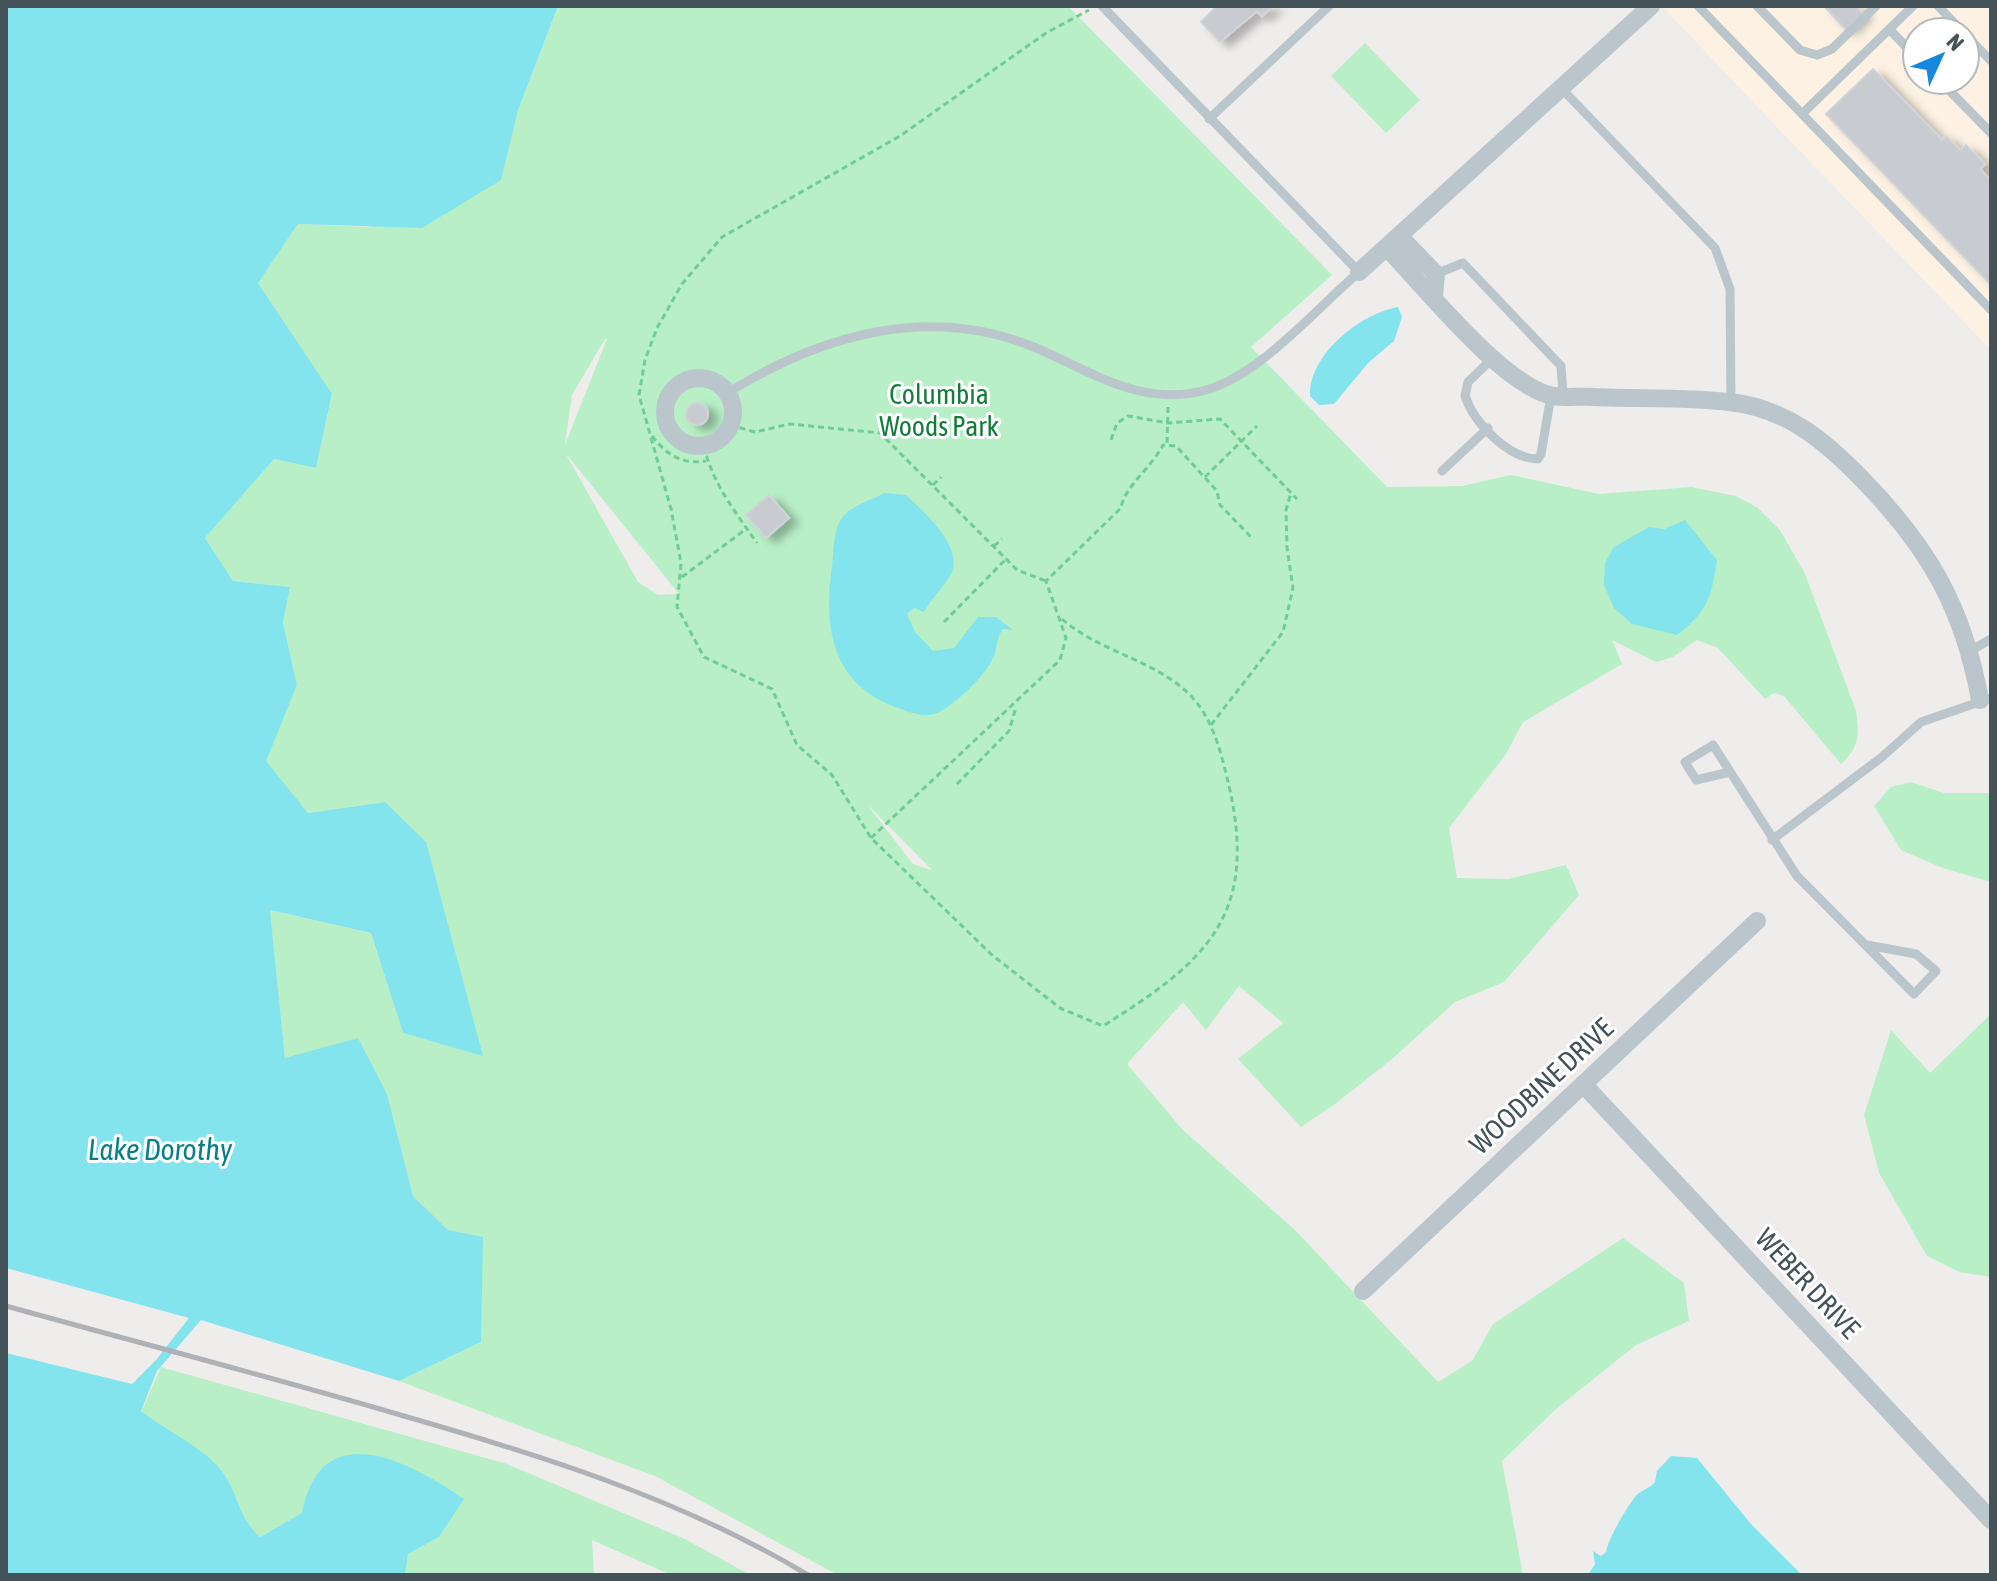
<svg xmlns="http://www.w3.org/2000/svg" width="1997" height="1581" viewBox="0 0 1997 1581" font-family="'Asap Condensed',sans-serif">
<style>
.commercial{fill:#fcf1e3;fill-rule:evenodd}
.green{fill:#b8efc6;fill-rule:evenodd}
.water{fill:#84e4ed}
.building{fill:#c8ccd1;stroke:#d0d3d8;stroke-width:2;filter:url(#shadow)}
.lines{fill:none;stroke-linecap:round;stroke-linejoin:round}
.path{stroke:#70cd93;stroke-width:3;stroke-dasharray:6 4;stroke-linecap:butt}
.service{stroke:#bac6cc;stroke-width:9}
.minor{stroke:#bac6cc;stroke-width:18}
.rail{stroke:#aeb2b7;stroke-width:5}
.labels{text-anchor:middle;stroke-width:6;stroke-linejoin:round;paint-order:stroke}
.park-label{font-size:28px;fill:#157b3b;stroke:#fff}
.street-label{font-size:28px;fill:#44525a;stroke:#fff}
.water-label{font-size:30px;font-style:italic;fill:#0b7f89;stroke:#fff}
</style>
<defs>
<filter id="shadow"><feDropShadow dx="9" dy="5" stdDeviation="4" flood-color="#0004"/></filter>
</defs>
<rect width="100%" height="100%" fill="#efecec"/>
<path class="commercial" d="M1662,6h329v344l-220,-229zM1917,32h48v48h-48z"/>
<path class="green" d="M558,6h510l264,269 -81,72 136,140 75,-1 49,-11 88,19 92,-7 45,9 22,12 22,22 25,44 51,137c4,23 3,37 -15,53l-57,-68 -10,-3 -9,6 -47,-51 -21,-8 -24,17 -17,5 -44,-22 10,24 -99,58 -17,32 -57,74 8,50 52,1 57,-14 13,30 -75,87 -49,20 -63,57 -57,45 -34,23 -63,-68 45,-36 -44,-37 -33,44 -23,-28 -56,62 55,65 114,102 142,151 34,-21 21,-37 130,-86 61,45 5,38 -53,24 -80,64 -54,52 21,114h-685l-183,-99 -256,-95 82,-39 -33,-112 -35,-34 -26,-102 -102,-35 -15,-149 101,23 32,100 80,22 -98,-253 -77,11 -43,-52 32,-76 -14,-62 7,-36 -57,-6 -28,-43 69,-79 42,9 16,-73 -74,-112 40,-59 70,3 132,-47 18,-70zM605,339h2l-42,106 7,-50zM567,456h1l111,138 -21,1 -20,-13zM867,804l64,65v1l-18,-6z
M1365,43l55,57 -34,33 -55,-57z
M1911,782l33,11h47v89l-51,-15 -39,-17 -27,-44 17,-19z
M1991,1014v263l-32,-5 -32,-16 -48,-83 -15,-58 27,-85 39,43z
M161,1367l346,97 178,75 65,36h-79l-79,-35 2,35h-189l3,-21 31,-17 -137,-24 -42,24c-22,-21 -20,-37 -34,-60 -13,-23 -62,-48 -85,-65z"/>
<path class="water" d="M6,6h552l-40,104 -17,70 -79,48 -124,-4 -40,59 74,111 -16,74 -42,-9 -69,79 28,43 57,6 -7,36 14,62 -31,76 42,52 77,-11 41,40 57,214 -80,-23 -32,-100 -101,-23 15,148 73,-20 29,56 26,102 35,34 35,7 -2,105 -82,39 -198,-61 -44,51 -16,40c25,20 70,40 85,66 14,23 12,39 34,60l42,-24c19,-99 107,-52 162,-14l-25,38 -31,17 -3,21h-399v-222l126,31 24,-24 33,-42 -183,-50z
M1398,307l4,10 -8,24 -26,22 -34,41 -15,1 -9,-9c-1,-42 50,-82 88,-89z
M884,493l22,2c18,17 60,53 44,81 -8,13 -19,23 -26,36l-10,-4 -7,6 8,18 18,19 21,-3 24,-31h18l17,13 -10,-1c-7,8 -5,19 -10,29 -8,18 -38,47 -56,55 -11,5 -25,0 -36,-4 -69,-23 -78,-79 -69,-143 2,-15 1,-36 10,-48 8,-12 30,-18 42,-25z
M1685,520l32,40c-6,38 -9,51 -40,75l-45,-11 -18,-16 -10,-23 1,-22 9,-16 35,-20 15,2z
M1671,1456l26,2 54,66 51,51h-214l7,-11 -2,-13 8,5 5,-4c2,-13 21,-45 29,-55 4,-6 14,-8 20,-15l2,-11z"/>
<path class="building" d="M1273,6l-11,10 -5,-5 -37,31 -19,-20 16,-16z
M1824,6h32l7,8 -17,16z
M1873,69l69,71 4,-4 14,14 6,-5 19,19 -5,5 11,12v104l-165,-171z
M686 414a11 11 0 1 1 22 0a11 11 0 1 1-22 0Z
M769,495l20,23 -23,20 -20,-23z"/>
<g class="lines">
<path class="path" d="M730,425l25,7 35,-8 90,9 137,137 29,11
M652,436c15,19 30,29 54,25
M1111,440l6,-17 11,-7 40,7 52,-4 77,80
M1167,443l1,-36
M704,446c8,37 32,67 53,97
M1205,477l52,-51
M933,485l8,-8
M994,546l8,-7
M682,577l64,-48
M1062,619c37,33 95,41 130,78 22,24 30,59 37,89 30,131 -24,176 -126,240l-43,-18 -68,-53 -121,-117 -39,-63 -35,-30 -25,-56 -68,-32 -27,-50 4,-44 -10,-54 -32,-114 6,-35 12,-32 25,-44 40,-47 178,-101 146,-103 43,-23
M944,622l62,-63
M1211,725l72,-93 10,-44 -6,-40 -1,-38 5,-17
M957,784l52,-53 7,-24
M871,838l189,-178 6,-22 -20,-57 75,-73c3,-21 31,-41 42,-63l13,1 41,45 3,14 31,32"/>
<path class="service" d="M1698,6l293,304
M1757,6l43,44 17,5 15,-6 44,-43
M1938,6l25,26
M1889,29l28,29
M1965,34l26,27
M1939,80l52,53
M1561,88l154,160 15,41 1,113
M1802,114l111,-108
M1209,119l120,-113
M1436,274l27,-11 98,103 2,30
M1493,358l-25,24 -3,14c9,27 44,63 73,63l3,-5 10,-58
M729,392c92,-57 199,-88 305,-45 57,24 107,61 172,43 54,-15 110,-81 153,-118l-257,-266
M1442,471l46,-43
M1970,651l21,-12
M1730,772l-34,8 -11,-18 28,-17 84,131 117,118 22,-23 -20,-17 -49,-9
M1772,840l110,-83 39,-35 70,-24"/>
<path class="minor" d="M1399,236l37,38 -2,22
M1387,248c37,38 116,138 166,148 13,2 29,0 42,1 44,2 90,0 134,5 57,6 95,38 133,77 66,68 101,127 118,221
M1359,272l292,-266
M665 412a34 34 0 1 1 68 0a34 34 0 1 1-68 0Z
M1583,1084l408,436
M1363,1291l394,-370"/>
<path class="rail" d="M6,1306c130,36 261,70 391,108 140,40 285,85 411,161"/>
</g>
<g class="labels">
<g class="park-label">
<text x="939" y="404">Columbia<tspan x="939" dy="32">Woods Park</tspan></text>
</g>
<g class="street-label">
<text transform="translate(1541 1086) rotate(-43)" y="10">WOODBINE DRIVE</text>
<text transform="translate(1808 1283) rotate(47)" y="10">WEBER DRIVE</text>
</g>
<g class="water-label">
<text x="160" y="1160">Lake Dorothy</text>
</g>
</g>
<rect width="1997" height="1581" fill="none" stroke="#44525a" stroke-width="16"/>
<g transform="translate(1941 56) rotate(46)"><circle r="38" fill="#ffffff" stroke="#b4babd" stroke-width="2"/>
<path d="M0-6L14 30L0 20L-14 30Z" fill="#1587df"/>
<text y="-12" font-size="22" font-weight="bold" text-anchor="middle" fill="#44525a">N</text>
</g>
</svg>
